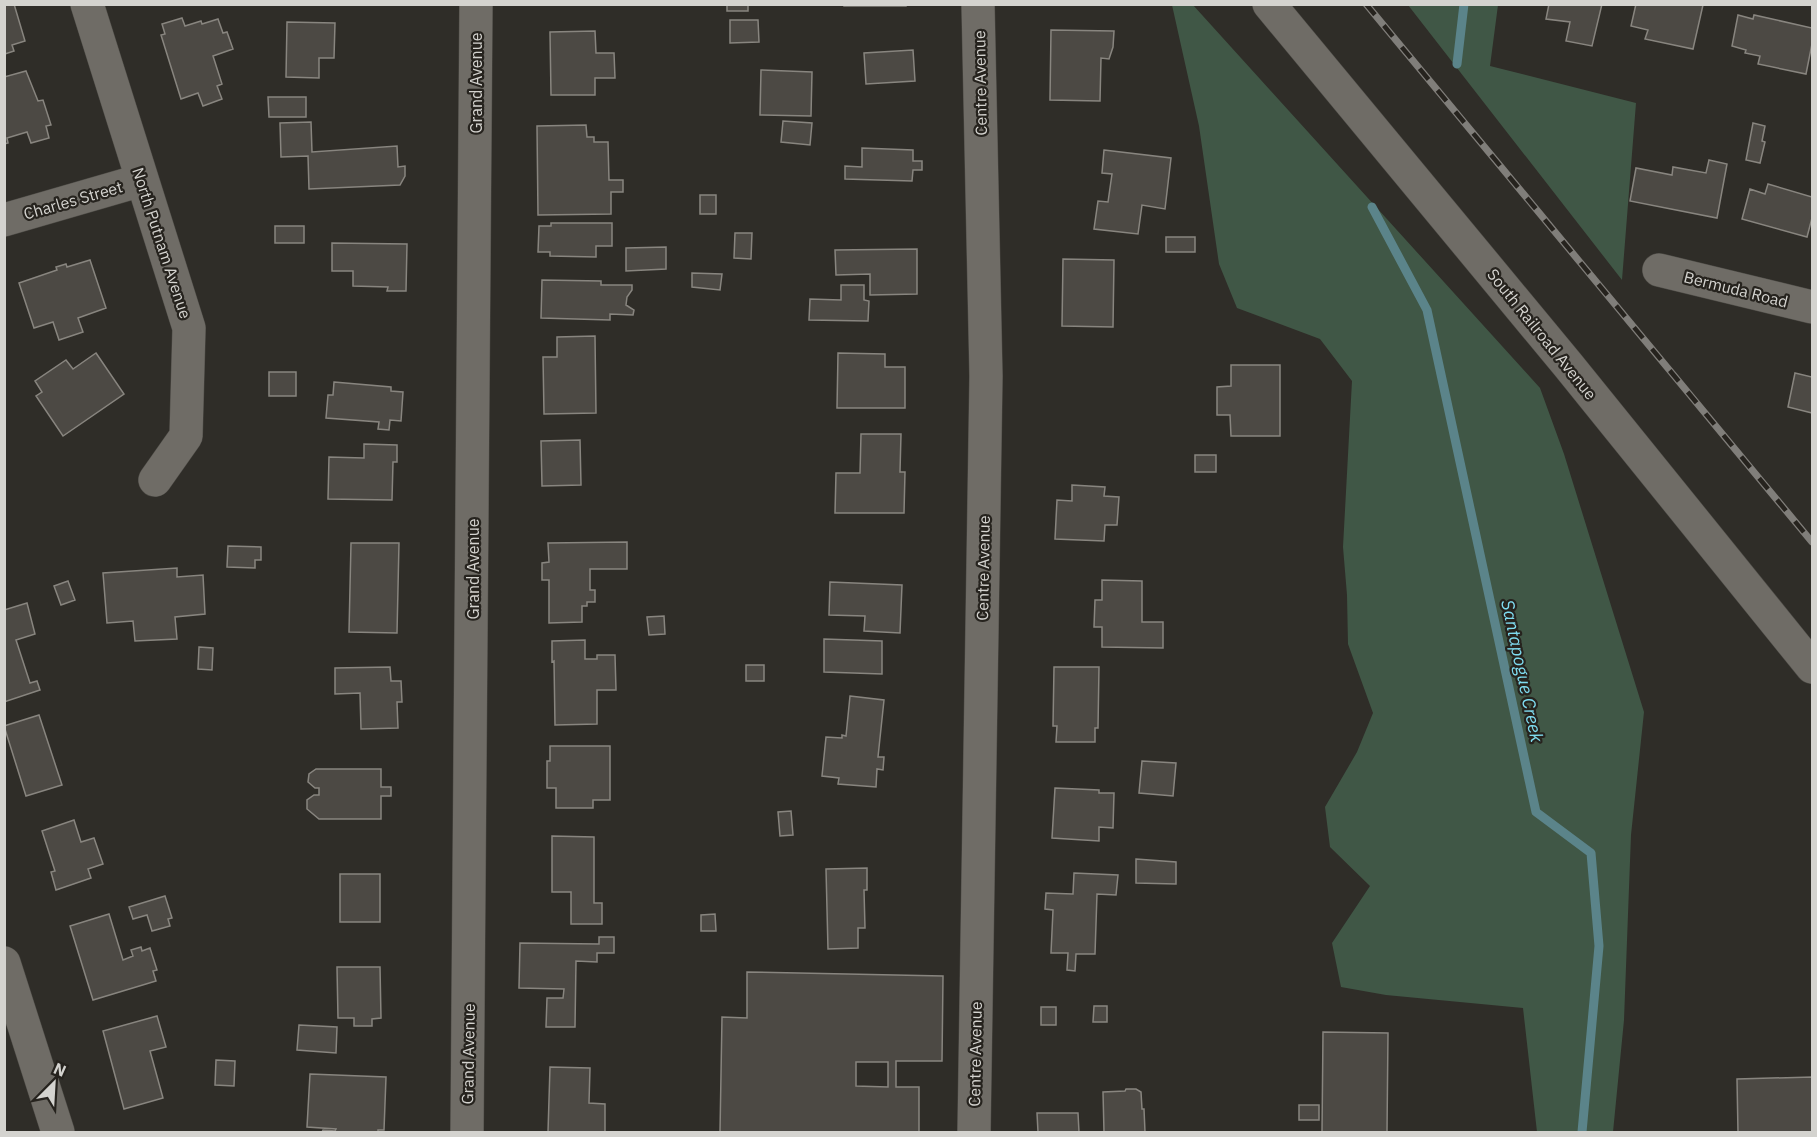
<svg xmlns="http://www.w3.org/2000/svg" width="1817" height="1137" viewBox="0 0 1817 1137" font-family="'IBM Plex Sans',sans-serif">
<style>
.green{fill:#405746}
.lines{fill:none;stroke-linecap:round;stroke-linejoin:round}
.stream{stroke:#5b848a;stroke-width:9}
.building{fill:#4c4944;stroke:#88857f;stroke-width:1.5;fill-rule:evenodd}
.minor-casing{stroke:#4c4a45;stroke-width:34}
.minor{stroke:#6f6c66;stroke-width:33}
.rail-casing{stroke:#807e7a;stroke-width:7}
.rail{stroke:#26231e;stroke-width:4.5;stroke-dasharray:14;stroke-linecap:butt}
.labels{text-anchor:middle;stroke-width:4.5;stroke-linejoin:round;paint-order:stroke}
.street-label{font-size:16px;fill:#d4d3cf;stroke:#26231e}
.water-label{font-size:18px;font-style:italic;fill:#7fdcf0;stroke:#26231e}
</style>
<rect width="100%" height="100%" fill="#2f2d28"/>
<path class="green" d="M1172,5h21l347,383 24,66 80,258 -13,123 -7,185 -11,112h-76l-14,-124 -137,-13 -45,-8 -9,-44 38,-57 -40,-39 -5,-40 32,-55 16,-39 -25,-69 -1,-49 -4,-48 9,-166 -32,-42 -83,-31 -18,-44 -20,-138z
M1408,5h90l-8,61 146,37 -14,177z"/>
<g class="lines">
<path class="stream" d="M1457,64l7,-60
M1372,207l55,103 109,502 55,41 8,93 -17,186"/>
</g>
<path class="building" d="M4,4h10l11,37 -13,4 2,6 -9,3z
M727,4h21v7h-21z
M844,4h62v2h-62z
M1549,4h53l-10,42 -26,-5 4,-19 -24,-3z
M1636,4l67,1 -10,44 -48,-10 3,-9 -17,-4z
M1738,15l15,4 1,-4 58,13v16l-6,30 -48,-10 2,-8 -15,-3 1,-3 -14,-4z
M182,18l3,8 16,-5 1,3 16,-5 5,14 4,-1 6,17 -20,7 9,28 -5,2 5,13 -19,7 -5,-13 -17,6 -20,-64 4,-1 -3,-10z
M730,20h28l1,22 -29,1z
M287,22l48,1 -1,35h-15v20l-33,-1z
M1051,30l63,1 -1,16 -4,12 -8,-1 -1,43 -50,-1z
M595,31l1,22h18l1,25h-20v17h-44l-1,-63z
M913,50l2,31 -49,3 -2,-31z
M761,70l51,2 -1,44 -51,-1z
M26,71l12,30 5,-1 8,25 -5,1 3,12 -18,5 -4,-11 -20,6 1,5 -4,1v-67z
M268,97h38v20h-37z
M783,121l29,2 -2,22 -29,-3z
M311,122l1,30 85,-6 1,21 7,-1v10l-5,9 -91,4 -1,-33 -27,1 -1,-34z
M1753,123l12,3 -3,15 3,1 -5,21 -14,-3z
M586,125l1,12h7v5h14l1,38h14v12h-12v22l-73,1 -1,-89z
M862,148l51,2v11h9v9h-9l-1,11 -67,-2v-13l17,1z
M1104,150l67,8 -6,51 -23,-4 -4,29 -44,-5 4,-28 10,1 4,-28 -10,-1z
M1709,160l18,4 -10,54 -87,-17 6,-33 36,7 1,-8 33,6z
M1768,184l44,13v21l-5,19 -65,-18 8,-30 15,5z
M700,195h16v19h-16z
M551,223h61v23h-16v11l-46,-1v-4h-12l1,-26h12z
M275,226h29v17h-29z
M735,233h17l-1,26 -17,-1z
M1166,237h29v15h-29z
M332,243l75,1 -1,47h-19l1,-4 -35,-1v-15h-21z
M666,247v22l-40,2v-23z
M917,249v45l-47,1v-21l-34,1 -1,-25z
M1063,259l51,1 -1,67 -51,-1z
M90,260l16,48 -28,10 5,14 -24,8 -6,-18 -19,6 -15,-45 38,-13 -1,-3 10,-3 1,3z
M692,273l30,1 -2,16 -28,-3z
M542,280l59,1v4h31v5l-5,7 -1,8 8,5 -1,5 -23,-1v6l-69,-2z
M841,285h23v15l5,1 -1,20 -59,-1 1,-21 31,1z
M595,336l1,77 -52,1 -1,-57h14v-20z
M96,353l28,41 -61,42 -27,-40 6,-4 -7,-11 31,-21 7,9z
M838,353l47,1v13h20v41h-68z
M1231,365h49v71h-49l-1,-21h-13v-28l14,-1z
M269,372h27v24h-27z
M1795,373l17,4v36l-24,-6z
M334,382l57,5v4l12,1 -2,29 -11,-1 -1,10 -11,-1 1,-7 -53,-4 2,-23h5z
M861,434h40l-1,38h5l-1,41h-69l1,-40h24z
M580,440l1,45 -39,1 -1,-45z
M364,444l33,1v17h-4l-1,38 -64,-1 1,-42 35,1z
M1195,455h21v17h-21z
M1072,485l33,2 -1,9 15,1 -2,28h-12l-1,16 -49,-2 2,-39 15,1z
M627,542v27h-37v21h5v12h-8v4h-5v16l-33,1v-43h-7v-17l7,-1 -1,-19z
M351,543h48l-2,90 -48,-1z
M228,546l33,1v13h-6v8l-28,-1z
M177,568v9l26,-2 2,39 -30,3 2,22 -42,2 -2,-20 -26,2 -4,-50z
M1102,580l40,1v41h21v26l-61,-1v-20h-8l1,-27h7z
M68,581l7,19 -14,5 -7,-19z
M830,582l72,3 -2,48 -36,-2 1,-15 -36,-1z
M27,603l8,31 -19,6 14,43 7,-2 3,9 -36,12v-92z
M664,616l1,18 -16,1 -2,-18z
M824,639l58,2v33l-58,-2z
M585,640v19h12v-4h18l1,35h-19v34l-42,1 -1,-64 -2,1v-21z
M199,647l14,1 -1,22 -14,-1z
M746,665h18v16h-18z
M390,667l1,14h10l1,21h-5l1,26 -37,1 -1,-36 -25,1v-26z
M1054,667h45l-1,61h-3v14h-39l1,-16h-4z
M850,696l34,4 -6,57h6l-1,13 -6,-1 -1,18 -38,-3 1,-6 -17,-2 4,-39 16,1v-3l4,1z
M39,715l23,70 -36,11 -22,-70z
M550,746h60v54h-17v8h-37v-20h-9v-27h3z
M1142,761l34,2 -3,33 -34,-3z
M316,769h65v18h10v9h-10v23h-62l-12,-10v-9l7,-5h5v-7h-4l-7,-6 1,-8z
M1055,788l44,2v3h15l-1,35 -14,-1v14l-47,-3z
M791,811l2,24 -13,1 -2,-24z
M74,820l7,22 13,-4 9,26 -15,5 3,9 -35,12 -5,-18 4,-1 -13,-40z
M552,836l42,1v66h8v21h-31v-32h-19z
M1136,859l40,3v22l-40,-1z
M867,868v22h-3l1,38h-7v20l-30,1 -2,-80z
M1074,873l44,2 -2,20 -19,-1 -2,60h-19l-1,17 -8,-1 1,-17h-17l2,-43 -8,-1 1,-16 27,1z
M340,874h40v48h-40z
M165,896l7,22 -4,1 2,7 -18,5 -5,-16 -14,4 -4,-12z
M109,914l14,46 10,-4 -2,-6 10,-3 1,4 8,-3 7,22 -4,1 3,10 -63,19 -23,-74z
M715,914l1,17h-15v-16z
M599,937h15v16h-17v9l-21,-1 -1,66h-29l1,-29h16l1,-9 -45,-1 1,-45 79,1z
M337,967h43l1,51 -9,1v7h-18v-8h-16z
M747,972l196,4 -1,85h-46v26h23v45h-199l2,-115 25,1zM856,1062h32v25l-32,-1z
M1094,1006h13v16h-14z
M1041,1007h15v18h-15z
M157,1016l9,31 -16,4 13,47 -39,11 -21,-78z
M299,1025l38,2 -1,26 -39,-3z
M1323,1032l65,1 -1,99h-65z
M216,1060l19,1 -1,25 -19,-1z
M550,1067l40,1 -1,35 16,1v28h-57z
M310,1074l76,3 -2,53h-6v2h-56l1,-2 12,1 1,-2 -29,-2z
M1812,1077v55h-74l-1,-53z
M1126,1089h10l5,3 1,17h2l1,23h-41l-1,-40 22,-1z
M1299,1105h20v15h-20z
M1037,1113h41l1,19h-41z"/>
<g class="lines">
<g class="minor-casing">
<path id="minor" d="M87,4l102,324 -3,108 -31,44
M1269,4l299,361 244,302
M4,220l138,-40
M1659,270l153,37
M4,963l54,169
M467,1132l9,-1128
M974,1132l12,-756 -8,-372"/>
</g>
<use href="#minor" class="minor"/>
<g class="rail-casing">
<path id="rail" d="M1366,4l446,538"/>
</g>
<use href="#rail" class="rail"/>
</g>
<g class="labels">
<g class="street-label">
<text transform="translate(476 83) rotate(-90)" y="6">Grand Avenue</text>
<text transform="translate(980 83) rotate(-91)" y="6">Centre Avenue</text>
<text transform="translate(73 200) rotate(-16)" y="6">Charles Street</text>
<text transform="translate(162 243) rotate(72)" y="6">North Putnam Avenue</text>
<text transform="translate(1736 289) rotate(14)" y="6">Bermuda Road</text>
<text transform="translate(1542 334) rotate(51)" y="6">South Railroad Avenue</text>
<text transform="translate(983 568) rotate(-89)" y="6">Centre Avenue</text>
<text transform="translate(473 569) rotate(-90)" y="6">Grand Avenue</text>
<text transform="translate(468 1054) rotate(-89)" y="6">Grand Avenue</text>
<text transform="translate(975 1054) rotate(-89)" y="6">Centre Avenue</text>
</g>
<g class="water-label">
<text transform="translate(1522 671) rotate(78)" y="6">Santapogue Creek</text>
</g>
</g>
<rect width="1817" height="1137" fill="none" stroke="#d4d3cf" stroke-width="12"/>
<g transform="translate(54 1083) rotate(24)" stroke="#26231e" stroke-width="4.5" paint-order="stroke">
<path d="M0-4.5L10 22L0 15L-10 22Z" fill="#d4d3cf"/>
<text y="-9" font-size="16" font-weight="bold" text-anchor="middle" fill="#d4d3cf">N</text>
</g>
</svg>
